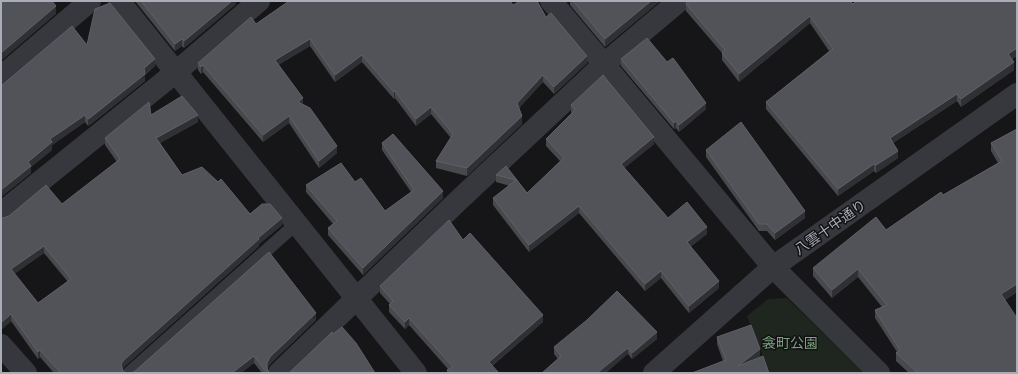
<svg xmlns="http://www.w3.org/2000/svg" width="1018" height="374" viewBox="0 0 1018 374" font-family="Arial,'Noto Sans JP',sans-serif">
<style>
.green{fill:#1e261f}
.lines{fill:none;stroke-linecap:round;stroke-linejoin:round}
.lane{stroke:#37383d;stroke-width:13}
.street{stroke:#37383d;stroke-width:22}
.wall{fill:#47494d;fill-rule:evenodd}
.shaded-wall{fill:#2f3033}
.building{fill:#525359;stroke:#5f6168;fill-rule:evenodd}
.labels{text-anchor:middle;stroke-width:3;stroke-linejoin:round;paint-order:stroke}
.street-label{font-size:14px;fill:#a8adb8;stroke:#111113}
.park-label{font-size:14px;fill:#7fa381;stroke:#111113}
</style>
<rect width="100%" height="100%" fill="#161618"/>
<path class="green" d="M787,298l76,75h-93l-23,-57 21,-17z"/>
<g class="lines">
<path class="lane" d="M129,373l167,-149"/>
<path class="street" d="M119,1l297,372
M551,1l222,266 106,106
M1,77l89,-76
M1,213l175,-141 83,-71
M1,345l25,28
M279,373l181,-174 143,-134 76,-64
M654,373l119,-106 244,-173"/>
</g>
<path class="wall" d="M135,1h101v3l-52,44 -2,-2 -7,5z
M570,1h90l-55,46 -35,-42z
M1017,1v55l-5,3 2,11 -53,37 -4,-6 -64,42 5,15 -22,15 -2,-2 -36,25 -72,-87v-7l63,-51 -19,-28 -71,59 -17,-22v-7l-36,-42v-7h167z
M513,5l33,12 41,46 -33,31 -11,-12 -24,26 3,16 -55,52 -31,-8v-7l15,-23 -20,-24 -15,12 -21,-28 -1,1 -32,-37 -27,20 -25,-36 -32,19 25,39 34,49 -18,15 -30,-45 -26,19 -60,-70 -2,2 -3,-4v-7l58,-39z
M87,45l68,21 -10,9v6l-54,43 -3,2 -3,-4 -33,23v5l-21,17v6l-30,24z
M621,59l85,50 -27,23 -3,-4 -2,1 -53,-63z
M571,105l83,39 -30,24 44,50 39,16 -17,13 29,41 -30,25 -28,-35 -16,13 -66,-78 -50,39 -36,-47v-7l17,-12 -14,-4v-7l10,-9 21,27 33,-32 -14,-15v-7l26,-25 -1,-2z
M151,115l47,7 -38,21 22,32 68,39 32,11 -23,19v2l-135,121 -2,2 1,2 3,2h-72l-14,-16 -2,2 -27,-38 -9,8 -1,-1v-110l61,-14 55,-42 -12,-17v-7zM44,253l24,29 -30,21 -24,-29z
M1017,129v163l-12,8 12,73h-108l-13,-12v-8l1,-1 -22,-34v-8l7,-3 -24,-30 -26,21 -19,-22v-8l73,-38 57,-35 55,-32 -7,-12v-8z
M382,143l61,55 -80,77 -35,-40v-7l5,-4 -27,-32v-7l49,-3 30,29 26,-19 -29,-42z
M706,150l99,68 -30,22 -8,-9h-8l-53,-74z
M463,240l80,82 -51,44 7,7h-52v-3l1,-1 -39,-44 -4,4 -16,-17v-7l1,-1 -10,-11v-7z
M316,320l-46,44 -3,5 2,4h-7l-8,-10 -13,10h-112z
M717,337l43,19 -5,3 -32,2 -6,-17z
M657,339l-25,20 -4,-5 -70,5 -4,-5v-7z"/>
<path class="shaded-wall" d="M232,1h4v3l-52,44v-7z
M651,1h9l-55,46v-8z
M56,6v8l-55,47v-8z
M810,16v7l-71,59v-8z
M182,39v7l-7,5v-7z
M310,39v7l-35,21v-7z
M1017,48v8l-9,6v-8z
M362,55v7l-27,20v-7z
M587,56v7l-33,31v-7z
M155,59v7l-10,9v6l-54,43 -3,2v-7z
M1014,62v8l-53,37v-8z
M203,65v7l-2,2v-7z
M543,75v7l-26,28v-7z
M395,91v7l-1,1v-7z
M957,94v7l-67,44v-7z
M303,98v7l-5,-3z
M706,103v6l-27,23v-7z
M431,107v7l-15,12v-7z
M85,115v7l-33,23v5l-21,17v6l-30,24v-7l49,-51z
M198,115v7l-42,23v-7z
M289,116v7l-26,19v-7z
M522,116v8l-55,52v-8z
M676,121v7l-2,1v-6z
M654,137v7l-33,27v-7z
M337,146v7l-18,15v-7z
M898,151v7l-22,15v-8z
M874,164v7l-36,25v-7z
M443,191v7l-80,77v-7z
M579,206v7l-50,39v-7z
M805,211v7l-30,22v-7z
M282,218v7l-23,19v2l-135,121 -3,4v-7l3,-4 134,-122z
M707,227v7l-20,15v-7z
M44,246v7l-33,23v-7z
M858,269v8l-26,21v-8z
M661,271v7l-16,13v-7z
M719,281v7l-30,25v-7z
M1017,284v8l-16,10v-8z
M316,313v7l-46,44 -3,6v-7l3,-6z
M11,314v7l-9,8v-7z
M543,315v7l-54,46v-6z
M409,318v7l-4,4v-7z
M657,332v7l-25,20v-6z
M628,348v6l-22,19h-9z
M760,349v7l-22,17v-7z
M40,350v7l-2,2v-7z
M254,356v7l-13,10h-9z"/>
<path class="building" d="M1,1h51l4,5 -55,47z
M141,1h91l-48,40 -2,-2 -7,5z
M289,1h221l3,4 7,-4h17l9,16 5,-4 36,43 -33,31 -11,-12 -26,28 5,13 -55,52 -31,-7 17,-27 -22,-27 -15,12 -21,-28 -1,1 -32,-37 -27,20 -25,-36 -35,21 28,38 -5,4 12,6 27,38 -18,15 -30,-45 -26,19 -60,-70 -2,2 -3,-4 53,-46 5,7z
M573,1h78l-46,38z
M688,1h162l3,3 3,-3h161v47l-9,6 6,8 -53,37 -4,-5 -67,44 8,13 -22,14 -2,-1 -36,25 -72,-87 67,-53 -23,-33 -71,58 -17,-21 3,-3 -39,-46z
M110,3l45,56 -11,9 1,6 -54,43 -3,2 -3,-4 -35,24 2,3 -24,20 3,4 -30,24v-104l71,-60 15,19 8,-36z
M647,38l20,24 6,-4 33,45 -27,22 -3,-4 -2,2 -53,-64z
M603,75l51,62 -33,27 47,54 19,-16 20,25 -20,15 32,39 -30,25 -28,-35 -16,13 -66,-78 -50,39 -36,-47 23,-18 -20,-5 10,-9 21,27 37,-35 -18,-19 29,-29 -4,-5z
M182,96l16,19 -42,23 26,37 20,-8 16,15 3,-3 29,35 12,-10h8l12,14 -24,20 1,1 -135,121 -3,4 2,7 3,2h-65l-21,-23 -2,2 -27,-38 -9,8 -1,-1v-103h2l6,-2 37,-31 16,19 58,-45 -15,-21 44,-36 2,13zM44,246l27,33 -33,24 -27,-34z
M741,122l64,89 -30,22 -8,-9h-8l-53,-74z
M1017,129v155l-16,10 16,24v55h-99l-22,-20 4,-3 -25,-40 12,-5 -29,-36 -26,21 -19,-22 63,-51 10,13 55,-38 2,3 59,-34 -11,-18z
M393,134l50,57 -80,77 -35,-40 9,-7 -31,-36 35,-22 14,19 6,-4 24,33 29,-21 -32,-47z
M449,220l14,20 7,-7 73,82 -54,47 10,11h-50l-2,-3 6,-3 -44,-49 -4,4 -16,-17 4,-4 -13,-15z
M269,252l47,61 -46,44 -3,6v5l2,5h-2l-13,-17 -22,17h-103l5,-1z
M617,291l40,41 -25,21 -4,-5 -31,25h-55l19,-17 -7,-9 33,-27z
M751,325l9,24 -22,17 25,-10 6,17h-77l34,-13 -9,-23z
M342,327l14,16 19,30h-86l43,-41 1,2z"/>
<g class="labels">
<g class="street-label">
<text transform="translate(830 227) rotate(-35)" y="5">八雲十中通り</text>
</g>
<g class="park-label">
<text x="790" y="348">衾町公園</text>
</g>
</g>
<rect width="1018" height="374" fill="none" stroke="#a8adb8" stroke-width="4"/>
</svg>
